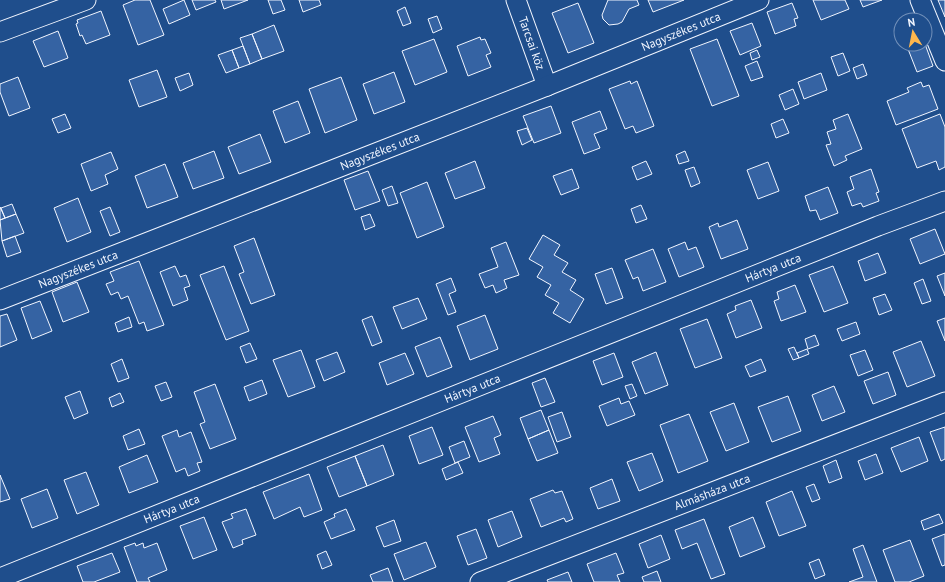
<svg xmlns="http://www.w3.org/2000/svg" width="945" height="582" viewBox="0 0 945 582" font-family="'PT Sans',sans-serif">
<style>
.building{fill:#3563a3;stroke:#f2f6ff}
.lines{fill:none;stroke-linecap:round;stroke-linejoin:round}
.minor-casing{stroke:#f2f6ff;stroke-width:21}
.minor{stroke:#1f4e8c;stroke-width:19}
.labels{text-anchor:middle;stroke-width:3;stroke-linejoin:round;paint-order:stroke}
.street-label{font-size:12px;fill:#f2f6ff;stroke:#1f4e8c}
</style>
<rect width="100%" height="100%" fill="#1f4e8c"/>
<path class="building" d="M135,0h15l14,35 -26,10 -15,-40z
M184,0l6,15 -21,9 -6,-15z
M192,0h23l1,2 -20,8z
M221,0h27l-24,9z
M268,0h13l4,10 -12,4z
M299,0h20l2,5 -18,7z
M608,0h29l2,5 -10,4 -7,13 -4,2 -9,1 -6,-6 -1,-4z
M648,0h36l-31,12z
M813,0h32l4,9 -28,11z
M860,0h22l-19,7z
M938,0h7v17z
M578,3l16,40 -26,10 -16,-40z
M792,3l6,15 -4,1 2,7 -21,8 -8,-22z
M405,7l6,16 -8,3 -6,-15z
M101,11l9,24 -24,9 -4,-9 -2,1 -4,-12 2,-1 -1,-3z
M437,16l5,13 -9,4 -5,-14z
M752,23l9,23 -21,9 -10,-24z
M274,25l10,26 -22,8 -10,-25z
M58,31l10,27 -24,9 -11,-26z
M252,34l10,25 -12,5 -10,-26z
M480,37l1,3 4,-1 6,14 -5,2 5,12 -23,9 -11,-30z
M434,39l13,33 -32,13 -13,-34z
M717,39l22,57 -27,10 -22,-57z
M920,44h5l8,22 -16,6 -9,-23z
M243,46l7,18 -11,4 -7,-18z
M232,50l7,18 -13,5 -8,-18z
M757,50l3,7 -8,3 -2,-7z
M843,53l7,18 -12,5 -7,-19z
M757,61l6,16 -12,4 -6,-15z
M863,64l4,11 -10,4 -4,-11z
M157,70l10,27 -28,10 -10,-27z
M394,72l11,30 -31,12 -11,-30z
M189,73l4,12 -13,6 -5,-13z
M821,73l6,17 -23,9 -6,-17z
M18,77l12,31 -21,8 -9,-24v-8z
M341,77l16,43 -32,13 -16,-44z
M630,81l1,3 6,-3 17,45 -18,7 -3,-7 -8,3 -16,-40z
M921,82l2,5 6,-2 9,24 -42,16 -9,-24 22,-9 -2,-4z
M793,89l6,15 -14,6 -6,-15z
M298,101l12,32 -25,10 -12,-32z
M551,106l10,27 -27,10 -11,-27z
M600,111l7,18 -13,5 6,14 -16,6 -12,-32z
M65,114l6,14 -13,5 -6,-14z
M848,114l14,35 -17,7 2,4 -13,6 -8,-21 5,-1 -4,-12 9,-3 -3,-9z
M940,114l5,13v40l-6,3 -3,-9 -19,7 -15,-39z
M783,119l6,14 -13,5 -5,-14z
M527,128l5,12 -10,5 -5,-14z
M260,134l11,28 -32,12 -11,-27z
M214,151l10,27 -31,11 -10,-26z
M685,151l4,10 -10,3 -3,-9z
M111,152l7,17 -13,6 3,9 -17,7 -10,-27z
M475,161l10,27 -30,11 -10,-26z
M646,161l6,13 -15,6 -5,-13z
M768,162l11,29 -21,8 -11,-29z
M165,164l13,33 -31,11 -12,-32z
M694,167l6,16 -9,4 -6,-17z
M572,169l7,19 -18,7 -8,-19z
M871,169l8,23 -3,1 3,8 -16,6 -2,-4 -9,3 -5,-14 7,-3 -4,-12z
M368,171l12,30 -25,9 -11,-30z
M427,182l17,45 -27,11 -17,-45z
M392,186l6,17 -10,3 -6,-16z
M828,187l10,26 -18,7 -4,-10 -6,1 -5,-15z
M78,198l13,34 -24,10 -13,-34z
M12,204l4,10 -11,4 -4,-10z
M641,205l6,14 -11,4 -5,-14z
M0,207l5,11 -5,2z
M110,207l10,25 -10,4 -10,-25z
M16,214l8,19 -22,8 -2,-21z
M370,214l5,12 -10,4 -4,-13z
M737,220l11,29 -27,10 -12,-32 9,-4 1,4z
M935,229l10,25 -25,10 -10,-25z
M543,235l17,10 -6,10 14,8 -6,9 14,8 -6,10 14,9 -14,24 -17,-10 6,-10 -14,-8 6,-10 -14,-8 6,-10 -14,-8z
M15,236l6,16 -14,5 -5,-16z
M254,238l21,57 -24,9 -12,-30 5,-2 -10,-26z
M506,242l13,33 -15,5 3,8 -11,5 -3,-8 -8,3 -6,-14 19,-7 -7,-19z
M685,242l3,8 8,-3 8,20 -25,10 -11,-28z
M653,249l13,33 -23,9 -5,-14 -5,2 -8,-19z
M878,253l8,20 -21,8 -7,-20z
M139,261l25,64 -17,6 -3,-9 -5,2 -11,-28 -7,3 -3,-7 -7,3 -5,-11 8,-3 -4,-9z
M175,266l5,11 6,-2 4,11 -6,2 4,12 -15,6 -13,-34z
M224,266l25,65 -23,9 -26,-65z
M833,266l15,37 -24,9 -15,-37z
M612,268l11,30 -17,6 -11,-30z
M945,273v23l-8,-20z
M451,278l5,13 -7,3 7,18 -8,3 -12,-31z
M923,279l8,22 -9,3 -8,-21z
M77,282l12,30 -26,10 -11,-30z
M795,285l11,27 -25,9 -7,-20 5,-2 -2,-7z
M885,294l7,16 -13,5 -6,-17z
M418,298l9,21 -25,10 -9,-22z
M751,300l11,28 -26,10 -9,-24 9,-4 -1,-4z
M40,301l12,30 -20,8 -11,-31z
M7,314l10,26 -17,7v-31z
M485,315l13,34 -28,11 -13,-34z
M372,316l10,26 -10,4 -10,-26z
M129,317l3,10 -14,5 -3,-9z
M945,318v23l-8,-20z
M707,319l15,39 -27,10 -15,-39z
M856,322l4,12 -18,7 -5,-12z
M815,335l4,10 -11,4 -3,-10z
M440,337l12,30 -25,10 -12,-30z
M921,341l14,35 -28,11 -14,-35z
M250,343l7,16 -11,4 -6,-16z
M794,347l5,11 -6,2 -5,-11z
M807,349l2,5 -10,4 -2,-5z
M301,350l14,37 -27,10 -15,-37z
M865,350l8,20 -15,6 -8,-21z
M337,352l8,20 -21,9 -8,-21z
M656,352l12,33 -23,9 -13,-32z
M405,353l9,21 -27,11 -8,-22z
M614,353l9,24 -21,8 -9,-24z
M122,359l7,19 -11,4 -7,-18z
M761,359l5,12 -16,6 -5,-11z
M888,372l8,23 -23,9 -9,-23z
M545,378l10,24 -14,5 -9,-24z
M262,380l5,14 -18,7 -5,-14z
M166,382l6,15 -11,4 -6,-15z
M215,384l21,55 -26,10 -10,-25 5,-2 -11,-30z
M632,384l5,12 -7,3 -5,-13z
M834,386l11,26 -23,9 -10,-26z
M80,391l8,22 -14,6 -9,-22z
M120,393l4,9 -12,5 -3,-9z
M788,396l13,35 -29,11 -14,-35z
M619,398l2,6 8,-3 6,14 -28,11 -8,-20z
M734,403l15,39 -23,9 -16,-39z
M541,410l8,20 -21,9 -8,-21z
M562,412l9,25 -14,5 -9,-25z
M689,414l19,47 -30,12 -18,-48z
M493,416l8,19 -7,3 6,16 -21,8 -14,-35z
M432,427l11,28 -24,9 -10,-28z
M945,427v32l-4,2 -11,-29z
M139,429l6,15 -17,6 -5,-14z
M177,430l2,7 12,-5 11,30 -5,1 3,8 -12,5 -3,-8 -9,4 -14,-36z
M549,430l9,23 -21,8 -9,-22z
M919,437l9,24 -27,11 -10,-24z
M464,441l6,16 -15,6 -6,-16z
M383,445l11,30 -27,11 -12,-30z
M652,453l11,28 -24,10 -12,-29z
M876,454l7,19 -18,7 -7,-19z
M147,455l11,27 -29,11 -10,-26z
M355,456l12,30 -28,11 -12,-30z
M836,460l6,18 -13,5 -6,-17z
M458,462l5,11 -17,7 -4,-11z
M86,472l13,33 -22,9 -13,-34z
M309,474l13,36 -18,7 -4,-10 -26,12 -11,-27z
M0,475l10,24 -10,3z
M612,479l8,22 -22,8 -8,-21z
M814,484l6,15 -8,3 -6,-15z
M47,489l11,29 -26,10 -11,-29z
M553,490l2,3 7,-2 11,28 -7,3 -2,-4 -23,9 -11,-28z
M792,491l14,35 -27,10 -13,-34z
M246,509l10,26 -14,5 1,4 -10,4 -11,-26 11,-4 -2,-4z
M346,509l9,21 -24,9 -7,-17 11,-5 -1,-3z
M512,511l10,26 -24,10 -10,-27z
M939,514l4,9 -19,7 -3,-9z
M204,517l13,33 -24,9 -13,-33z
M753,517l12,30 -25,10 -11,-30z
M704,519l21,55 -14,5 -14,-36 -15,6 -7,-19z
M394,520l7,21 -17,6 -8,-20z
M476,529l11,29 -19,7 -11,-29z
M945,534v31l-3,1 -10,-27z
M661,535l9,24 -22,9 -9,-24z
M910,540l14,36 -15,6h-14l-12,-32z
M426,542l10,25 -32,13 -10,-26z
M135,543l1,3 7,-3 1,5 13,-5 10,27 -19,8 2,4h-13l-13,-35z
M863,545l14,37h-28l14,-5 -10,-28z
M326,551l6,14 -10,4 -5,-14z
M112,553l8,19 -26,10h-11l-6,-16z
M616,553l8,20 -7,2 3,7h-26l-7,-18z
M819,559l6,16 -10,4 -6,-16z
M388,568l5,14h-20l-3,-7z
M657,571l4,11h-17l-2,-5z
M568,572l4,10h-24l-1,-2z"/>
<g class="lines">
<g class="minor-casing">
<g id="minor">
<path id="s1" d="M516,0l31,86"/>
<path d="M920,0l25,61"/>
<path d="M0,32l86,-32"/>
<path id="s2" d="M0,300l547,-214 212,-86"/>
<path id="s3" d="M0,578l878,-352 67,-25"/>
<path id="s4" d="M480,582l465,-180"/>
</g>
</g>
<use href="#minor" class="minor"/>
</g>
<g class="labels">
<g class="street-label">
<text dy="4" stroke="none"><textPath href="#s2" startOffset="732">Nagyszékes utca</textPath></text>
<text dy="4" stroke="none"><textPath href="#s1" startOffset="46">Tarcsai köz</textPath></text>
<text dy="4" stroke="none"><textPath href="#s2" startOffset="408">Nagyszékes utca</textPath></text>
<text dy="4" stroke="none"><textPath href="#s3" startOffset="833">Hártya utca</textPath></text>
<text dy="4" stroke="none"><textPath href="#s2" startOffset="84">Nagyszékes utca</textPath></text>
<text dy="4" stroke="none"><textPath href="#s3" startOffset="509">Hártya utca</textPath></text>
<text dy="4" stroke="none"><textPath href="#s4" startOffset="249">Almásháza utca</textPath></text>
<text dy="4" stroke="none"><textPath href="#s3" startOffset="185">Hártya utca</textPath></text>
</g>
</g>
<g transform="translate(913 32) rotate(350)"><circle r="19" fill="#1f4e8c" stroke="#7391ba"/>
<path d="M0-3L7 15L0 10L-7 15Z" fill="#ffb74d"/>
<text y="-6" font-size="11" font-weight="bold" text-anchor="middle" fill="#f2f6ff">N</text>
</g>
</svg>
